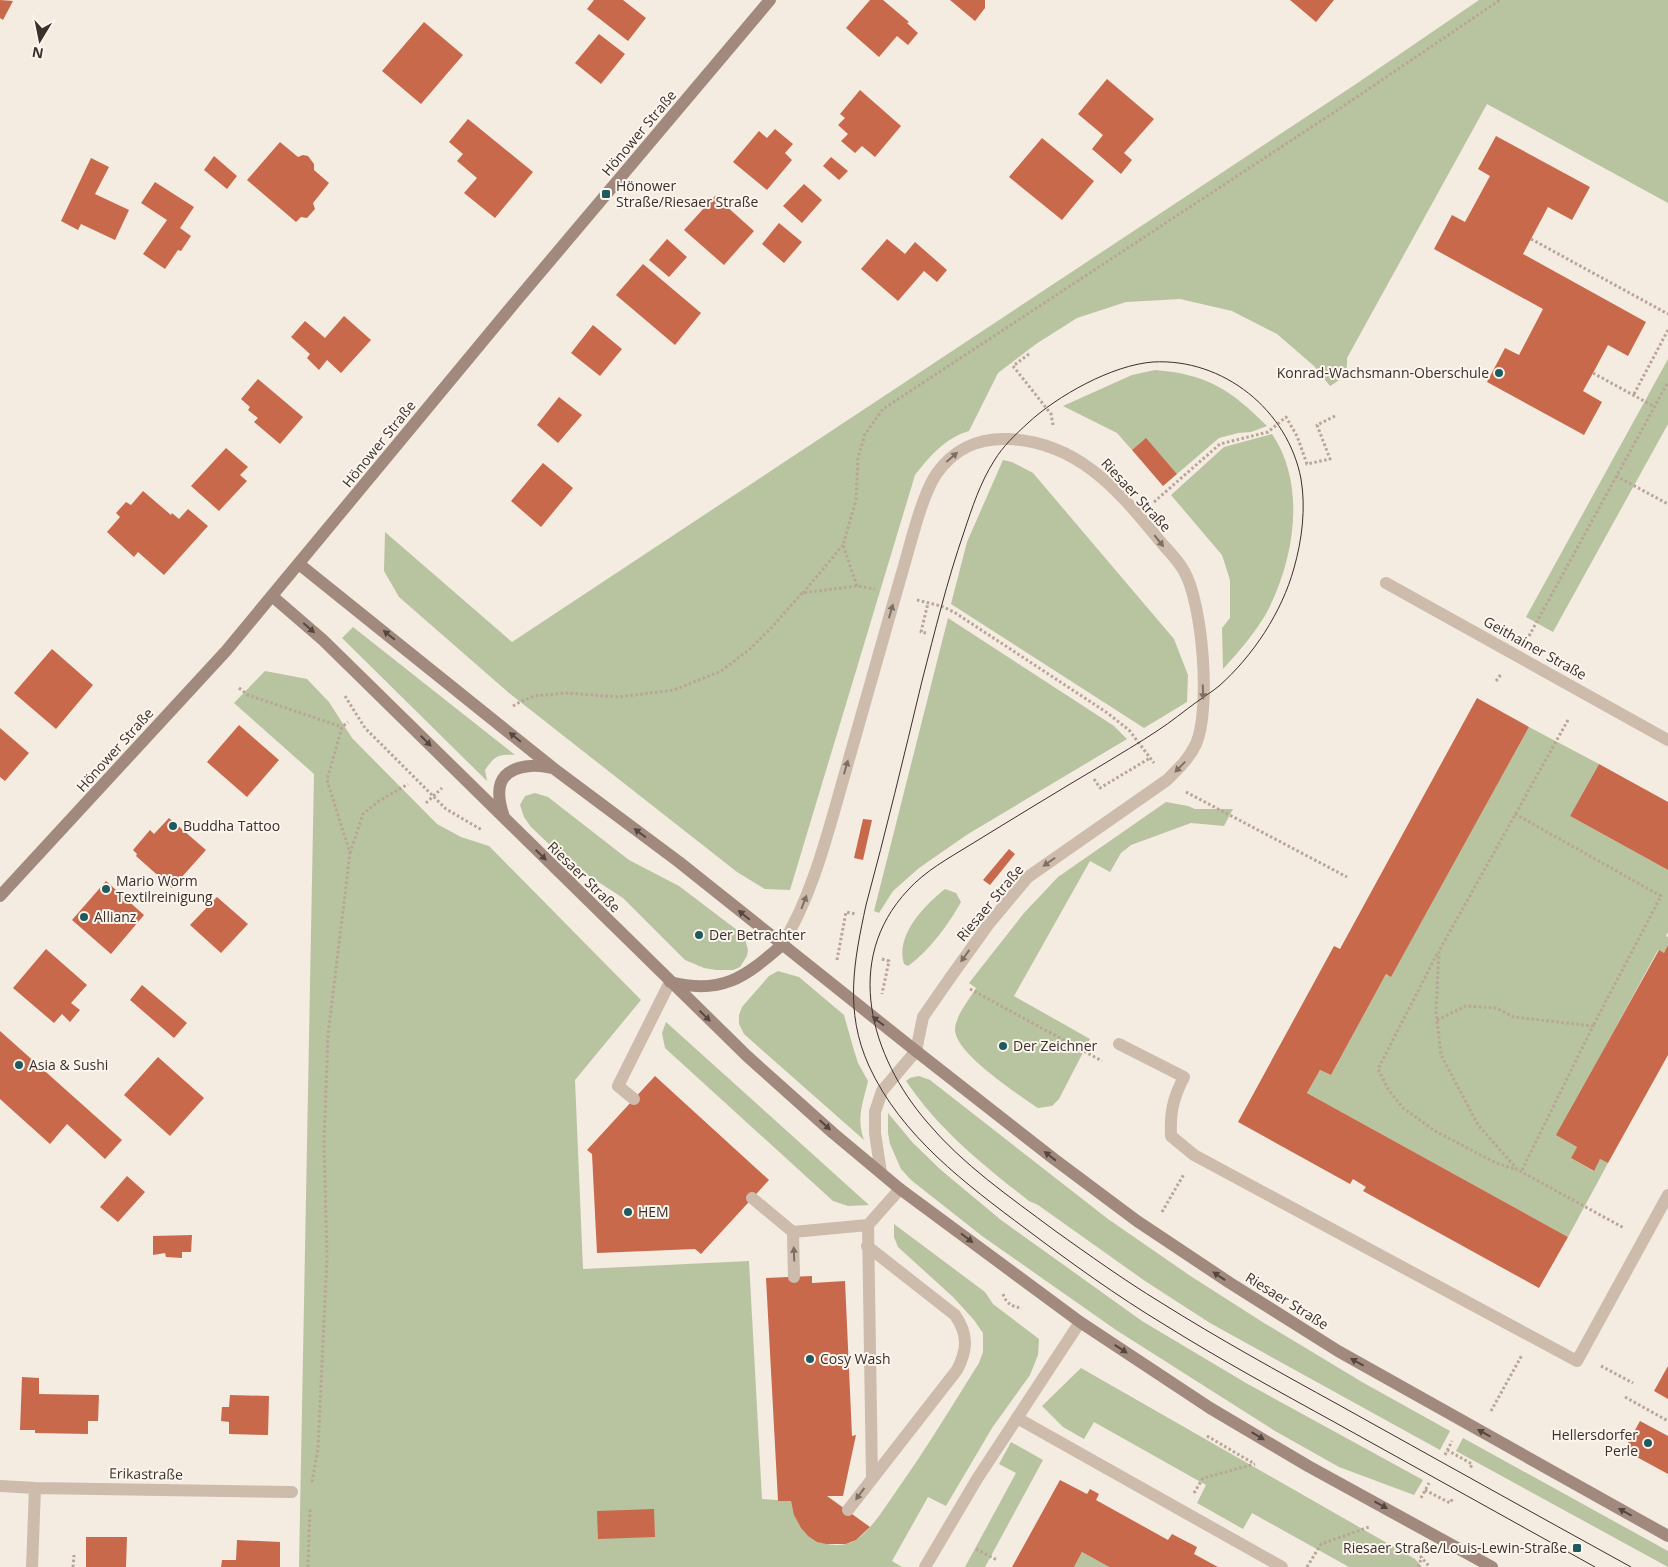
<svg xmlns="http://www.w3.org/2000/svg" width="1668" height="1567" viewBox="0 0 1668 1567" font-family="'Open Sans',sans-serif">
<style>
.green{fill:#b8c4a0}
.building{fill:#c8694b}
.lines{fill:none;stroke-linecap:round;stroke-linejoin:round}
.path{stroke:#b9a596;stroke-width:3;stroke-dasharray:2.5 2.5;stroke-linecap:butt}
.service{stroke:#cdbbac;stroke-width:12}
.minor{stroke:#cdbbac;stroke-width:12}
.secondary{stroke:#a18a7d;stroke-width:12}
.tram{stroke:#3b302b;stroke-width:1}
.oneway{fill:#7d6f65}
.oneway2{fill:#544640}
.poi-dot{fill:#1f5a5e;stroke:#fbf5ee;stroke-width:2}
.labels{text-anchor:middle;stroke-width:4;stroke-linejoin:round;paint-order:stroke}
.street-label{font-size:14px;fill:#3b302b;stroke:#fbf5ee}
.poi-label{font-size:14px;fill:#3b302b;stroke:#fbf5ee;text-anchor:start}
</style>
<rect width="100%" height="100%" fill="#f4ebe1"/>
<path class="green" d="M1479,0h189v203l-181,-99 -140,254c1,16 -4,20 -17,28l-16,-20 -37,-32 -45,-23 -52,-12 -54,3 -49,16 -41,26 -38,29 -29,58c-24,7 -39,25 -54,44l-125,415 -25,-1 -28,-17 -228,-179 -110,-96 -15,-26 1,-39 127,110 844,-558z
M1668,359v65l-115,208 -27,-15z
M1155,370c52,4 76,20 112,56l-16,6 -13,1 -19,5 -42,36 -31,-35 -14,11 -15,-17 -54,-27 69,-31z
M1272,434c34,50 23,122 -3,174 -9,19 -31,45 -46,61l-1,-41 8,-10v-38l-8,-25 -51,-60 53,-48z
M1003,460l9,2 21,11 141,166 14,36 -1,27 -43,26 -193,-124 16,-62z
M948,618l166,108 13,13 -159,95 -49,34 -26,23 -14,22 -5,-2z
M353,627l162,128c-18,-1 -20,1 -30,15l2,11 -145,-143z
M265,671l42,8 22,23 23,36 85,86 24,13 28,9 152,154 -66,80 8,189 166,-8 13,238 29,2c4,18 11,37 32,42 11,3 23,3 33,-3 15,-10 30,-34 41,-50 29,-41 55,-84 82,-127l4,-11v-19l-9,-13 -21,-23 -55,-50 -4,-10v-13l91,68 8,12 46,35 -1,16 -8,20 -38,53 -46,78 -18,-9 -36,64 10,6h-603l15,-793 -80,-71z
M1529,727l70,37 -29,52 98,54v62l-2,4 2,1v8l-4,8 -6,-3 -101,185 20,12 -6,11 22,13 7,-12 8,4 -40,74 -261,-144 13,-23 11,5 55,-101 5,2z
M535,793l13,4 81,63 50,26 58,44 8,9 3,11 -1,6 -7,11 -7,3h-17l-12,-2 -19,-8 -62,-62 -54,-35 -38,-36 -7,-10 -4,-12 5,-9z
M1166,802l22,4 7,3h38l-9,17 -33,-3 -60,22 -10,8 -11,19 -20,-11 -76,135 76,43 -31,60 -7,7 -14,2c-19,-13 -84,-55 -83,-79 1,-14 14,-29 21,-41l-7,-5 55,-70 34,-36z
M945,889l11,4 5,9c-12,22 -33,50 -53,64l-4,-2c-9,-29 21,-59 41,-75z
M778,971l21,6 45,38 9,32 5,16 10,18c-5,22 -12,37 -4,59l-120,-106 -5,-10v-9l3,-8 27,-31z
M666,1022l203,183 -21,1 -15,-5 -168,-153 -3,-15z
M919,1076l11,4 178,139 81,56 75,48 98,59 88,49 -10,19 -230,-127 -65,-42 -107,-76 -9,-4c-46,-36 -90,-71 -123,-120l4,-3z
M888,1113l25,30 28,27 60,50 141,101 104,62 177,97 -9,15 -75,-28 -64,-36 -159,-101 -134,-94 -71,-56 -10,-11 -11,-25 -2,-11z
M1081,1368l334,191 7,8h-73l-97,-54 -9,16 -46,-26 9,-18 -112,-63 -10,17 -21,-12 -21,-21z
M1463,1438l205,113v16l-212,-116z
M1011,1442l32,18 -58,107h-20l51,-94 -17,-9z
M1082,1552l27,15h-35z"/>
<path class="building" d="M0,0l13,1 -10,19 -3,-2z
M594,0h29l23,18 -18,23 -41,-32z
M870,0h13l26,22 -2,1 11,10 -10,12 -11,-9 -18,21 -33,-29z
M950,0h35v8l-10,13z
M1290,0h44l-18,22z
M424,22l39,33 -42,49 -39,-33z
M599,34l26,20 -24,30 -26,-21z
M1107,79l47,40 -30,34 8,7 -11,14 -29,-25 11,-14 -25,-21z
M860,90l41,36 -26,31 -13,-11 -7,7 -14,-12 7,-7 -10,-9 7,-7 -5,-4z
M468,119l65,53 -38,46 -31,-25 13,-15 -20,-17 6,-7 -14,-12z
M775,129l18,15 -8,9 7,7 -25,30 -34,-28 26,-31 8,7z
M1496,136l94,51 -18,33 -24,-13 -25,47 123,68 -18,34 -20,-11 -15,28 -10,18 19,11 -18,33 -97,-53 18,-34 14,7 24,-46 -109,-60 18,-34 13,7 25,-46 -12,-7z
M1042,138l52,43 -32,39 -53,-43z
M280,142l18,15 5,-2 5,1 6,8v6l15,13 -16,20 2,6 -8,9 -6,-1 -5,5 -49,-42z
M214,156l23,20 -10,13 -23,-19z
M831,157l17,14 -9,9 -16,-14z
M91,158l18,9 -14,27 34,16 -14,30 -34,-16 -3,6 -17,-9z
M155,182l39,25 -14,21 11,8 -10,15 -3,-1 -13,19 -22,-15 24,-34 -26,-17z
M804,184l18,16 -20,23 -19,-17z
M715,196l39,35 -30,34 -40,-35z
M779,223l23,19 -18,21 -22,-19z
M667,239l20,18 -18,20 -20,-17z
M887,239l18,15 10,-12 32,28 -10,12 -13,-11 -26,30 -37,-32z
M643,264l58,49 -26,32 -59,-50z
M344,316l27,24 -30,33 -14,-13 -8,10 -12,-12 3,-4 -19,-17 14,-16 20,17z
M593,325l29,24 -22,27 -29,-23z
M258,379l45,38 -23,27 -26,-22 4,-4 -10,-8 2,-3 -9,-8z
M559,397l23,18 -24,28 -21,-18z
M1146,438l31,36 -14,12 -31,-36z
M226,448l22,19 -8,8 7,6 -28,30 -28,-25z
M543,463l30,25 -32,39 -30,-26z
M143,491l28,24 1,-2 7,6 9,-10 20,17 -44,49 -26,-23 -4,5 -27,-25 13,-15 -4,-4 10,-11 5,3z
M52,649l41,36 -37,44 -42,-36z
M1477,698l52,29 -138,250 -5,-3 -55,101 -11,-5 -13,23 261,144 -29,51 -176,-97 3,-4 -13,-8 -3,5 -112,-62 96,-176 6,3z
M239,725l40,35 -32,37 -40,-35z
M0,728l29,25 -24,28 -5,-4z
M1599,764l69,38v68l-98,-54z
M169,818l37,32 -34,38 -36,-32 1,-2 -4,-4 17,-20 4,4z
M863,819l9,1 -9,40 -9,-2z
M1009,849l6,5 -25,31 -7,-5z
M106,881l38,34 -33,39 -39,-34z
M217,897l31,27 -27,29 -31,-28z
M1668,945v110l-60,108 -8,-4 -6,12 -23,-13 6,-11 -21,-12 103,-185 5,3z
M46,949l41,36 -16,18 9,7 -10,12 -8,-8 -8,9 -41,-35z
M142,985l45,38 -13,15 -44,-38z
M0,1031l122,109 -17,19 -38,-35 -17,20 -50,-45z
M158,1057l46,41 -34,38 -46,-41z
M655,1076l114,104 -68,74 -6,-5 -98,4 -5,-99 -5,-4z
M127,1176l18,16 -27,30 -18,-15z
M192,1235l-1,17h-9v6l-16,-1 -1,-4 -12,2v-19z
M812,1276v7l33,-2 7,155 4,-1 -13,61h-16l43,31 -14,13 -10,4h-20l-9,-2 -9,-6 -7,-8 -7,-13 -3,-14h-13l-12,-223z
M1668,1366v33l-14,-8z
M22,1377l17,1v16l60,1 -1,26h-10v13l-53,-1v-3h-15z
M230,1395l39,1 -1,39 -39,-1v-12l-8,-1 1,-14h7z
M1640,1421l28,15v38l-44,-24z
M1060,1480l27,14 3,-5 9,5 -3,6 72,40 4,-6 25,13 -3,7 24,13h-109l-27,-15 -8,15h-62z
M654,1509l1,28 -57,2 -1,-28z
M86,1537h41l-1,30h-40z
M237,1540l43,2v25h-59l1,-7h14z"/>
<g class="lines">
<path class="path" d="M1531,239l137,75
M1029,354l-16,12 38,48 2,11
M1593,373l62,34
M1634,394l34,-64
M1616,476l52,28
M1154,502l66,-58 48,-12 18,-15 11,19 10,28 23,-5 -13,-34 18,-9
M857,586l-14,-41 13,-45 2,-43 7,-23 18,-25 453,-298 164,-111
M803,593l40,-48
M917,600l24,6 13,6 152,100 23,18 25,33
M926,633l-5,-1 7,-29
M1529,636l139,-254
M1496,681l6,-8
M239,688l9,7 94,32
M345,696l20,32 81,81 36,21
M513,706l7,-4 14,-6 32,-3 53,4 55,-7 47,-19 29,-22 22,-22 30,-34 55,-7 18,3
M1568,720l-129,231 -3,61 5,43 37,70 40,45 106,58
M1094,779l6,9 50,-30
M1186,792l161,85
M426,803l16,-15
M1515,814l146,82 -68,130
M350,853l13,-39 16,-13 29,-17
M1437,954l-59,115 10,20 15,19 32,23 61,32 21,7
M882,959l7,2 -7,33
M837,960l9,-48 10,2
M970,989l132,72
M1437,1020l29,-14 30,2 18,9 79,9 -72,146
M1162,1212l22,-38
M1003,1294c3,9 9,13 19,14
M1601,1366l32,17
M1625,1397l43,24
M1491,1411l31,-56
M1207,1436l46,27
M1447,1450l25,14 -2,5
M1445,1455l7,-14
M312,1482l6,-33 9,-192 -3,-114 4,-108 22,-182 -23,-73 15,-53 6,-5
M1425,1490l25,13 3,-5
M1194,1493l9,-15 52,-14
M1421,1498l8,-15
M976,1549l21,11
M1420,1556l10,11
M73,1567l1,-12
M308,1567l2,-59
M1307,1567l14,-23 48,-17
M1418,1567l4,-10"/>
<path class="service" d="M782,945c30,-49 45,-109 61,-165 19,-68 38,-136 58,-204 9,-29 20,-80 36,-103 18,-25 41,-35 71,-34 67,3 107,47 147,96 9,12 22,23 29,36 19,33 27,139 12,173 -7,15 -18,25 -29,36l-139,97 -40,48 -38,53 -27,39 -7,34 -34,40 -7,21v21l6,40
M1119,1044l65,33c-11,21 -14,35 -13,59l23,19 383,206 91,-166
M634,1099l-16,-13 52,-104
M752,1198l41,34 75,-7 32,-36
M868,1225l4,253
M793,1232l1,45
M1017,1418l265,149
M848,1510l109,-140c11,-21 11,-36 -2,-55l-88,-69"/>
<path class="minor" d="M1386,583l282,157
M0,1486l35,2 257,4
M32,1567l3,-79
M925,1567l52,-88 103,-157"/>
<path class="secondary" d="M299,564l254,204 126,94 237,189 138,108 83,62 93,62 108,68 330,185
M272,596l51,44 424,416 86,77 67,56 180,133 130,86 98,58 184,101
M504,817c-9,-26 -8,-48 26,-51 7,-1 16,1 23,2
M0,896l226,-245 291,-351 253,-300
M670,982c51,13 74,-4 112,-37"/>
<path class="tram" d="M1595,1567c-86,-48 -173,-96 -259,-144 -58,-32 -115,-63 -171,-98 -48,-29 -94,-62 -139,-96 -60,-45 -125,-93 -157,-163 -25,-55 -15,-105 -3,-161 20,-74 38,-149 56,-224 13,-50 25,-100 42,-149 8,-24 16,-49 30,-71 9,-15 21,-26 34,-38 29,-27 84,-58 125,-61 70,-4 135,48 148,117 5,29 1,61 -7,89 -12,44 -41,88 -75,118 -6,5 -14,10 -21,15 -14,10 -27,21 -41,30 -18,12 -37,23 -55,34 -44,26 -88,53 -132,80 -21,13 -45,26 -62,45 -66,70 -37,167 19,232 36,43 83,75 127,108 35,25 70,50 106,72 59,37 119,70 179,103 97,54 194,108 292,162"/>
</g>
<defs><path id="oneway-solid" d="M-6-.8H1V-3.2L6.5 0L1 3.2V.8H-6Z" transform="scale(1.25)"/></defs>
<g class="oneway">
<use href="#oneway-solid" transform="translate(952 457) rotate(-41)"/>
<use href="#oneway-solid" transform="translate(1159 541) rotate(51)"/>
<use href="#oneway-solid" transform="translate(891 611) rotate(-74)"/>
<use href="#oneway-solid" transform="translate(1203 692) rotate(88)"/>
<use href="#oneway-solid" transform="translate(846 767) rotate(-74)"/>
<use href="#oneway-solid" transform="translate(1180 767) rotate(134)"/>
<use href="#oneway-solid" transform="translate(1049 862) rotate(145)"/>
<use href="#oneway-solid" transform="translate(804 902) rotate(-69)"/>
<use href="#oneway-solid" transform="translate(965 956) rotate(126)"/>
<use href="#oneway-solid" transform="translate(794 1254) rotate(-92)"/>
<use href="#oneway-solid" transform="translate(860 1494) rotate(126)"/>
</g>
<g class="oneway2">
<use href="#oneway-solid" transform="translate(309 628) rotate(41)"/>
<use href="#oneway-solid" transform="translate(389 635) rotate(-141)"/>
<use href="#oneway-solid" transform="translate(515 737) rotate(-141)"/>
<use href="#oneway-solid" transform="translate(426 741) rotate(45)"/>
<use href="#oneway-solid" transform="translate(640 833) rotate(-143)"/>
<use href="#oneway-solid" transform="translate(541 855) rotate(44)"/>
<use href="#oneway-solid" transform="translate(744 915) rotate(-141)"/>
<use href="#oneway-solid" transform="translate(705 1016) rotate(44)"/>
<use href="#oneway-solid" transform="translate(878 1021) rotate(-143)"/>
<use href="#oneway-solid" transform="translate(825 1125) rotate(42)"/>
<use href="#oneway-solid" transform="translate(1050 1156) rotate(-142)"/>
<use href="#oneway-solid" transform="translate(967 1238) rotate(37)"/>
<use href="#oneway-solid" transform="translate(1219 1276) rotate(-146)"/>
<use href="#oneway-solid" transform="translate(1121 1349) rotate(33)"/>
<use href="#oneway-solid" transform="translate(1357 1362) rotate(-151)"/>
<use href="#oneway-solid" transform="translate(1484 1433) rotate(-151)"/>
<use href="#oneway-solid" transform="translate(1258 1436) rotate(31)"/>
<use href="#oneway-solid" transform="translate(1381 1505) rotate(29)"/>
<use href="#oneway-solid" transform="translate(1625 1512) rotate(-151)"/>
</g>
<g class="poi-dot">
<rect x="601" y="189" width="10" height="10" rx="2.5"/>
<circle cx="1499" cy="373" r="5"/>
<circle cx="173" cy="826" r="5"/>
<circle cx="106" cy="889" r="5"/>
<circle cx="84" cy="917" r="5"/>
<circle cx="699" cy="935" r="5"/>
<circle cx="1003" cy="1046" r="5"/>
<circle cx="19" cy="1065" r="5"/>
<circle cx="628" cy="1212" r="5"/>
<circle cx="810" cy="1359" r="5"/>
<circle cx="1648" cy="1443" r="5"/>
<rect x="1572" y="1543" width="10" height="10" rx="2.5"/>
</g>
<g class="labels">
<g class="street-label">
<text transform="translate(639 133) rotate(-50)" y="5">Hönower Straße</text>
<text transform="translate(379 444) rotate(-51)" y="5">Hönower Straße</text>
<text transform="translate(1136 495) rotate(47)" y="5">Riesaer Straße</text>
<text transform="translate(1535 648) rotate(29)" y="5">Geithainer Straße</text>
<text transform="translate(115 750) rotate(-48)" y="5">Hönower Straße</text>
<text transform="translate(584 877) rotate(44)" y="5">Riesaer Straße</text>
<text transform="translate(990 903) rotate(-50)" y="5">Riesaer Straße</text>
<text transform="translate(1287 1301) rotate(32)" y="5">Riesaer Straße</text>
<text transform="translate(146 1474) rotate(1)" y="5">Erikastraße</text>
</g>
<g class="poi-label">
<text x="616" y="191">Hönower<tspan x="616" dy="16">Straße/Riesaer Straße</tspan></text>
<text x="1489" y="378" text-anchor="end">Konrad-Wachsmann-Oberschule</text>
<text x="183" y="831">Buddha Tattoo</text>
<text x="116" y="886">Mario Worm<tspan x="116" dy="16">Textilreinigung</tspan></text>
<text x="94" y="922">Allianz</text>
<text x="709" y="940">Der Betrachter</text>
<text x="1013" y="1051">Der Zeichner</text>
<text x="29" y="1070">Asia &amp; Sushi</text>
<text x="638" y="1217">HEM</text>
<text x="820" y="1364">Cosy Wash</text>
<text x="1638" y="1440" text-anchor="end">Hellersdorfer<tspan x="1638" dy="16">Perle</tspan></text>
<text x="1567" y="1553" text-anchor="end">Riesaer Straße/Louis-Lewin-Straße</text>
</g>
</g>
<g transform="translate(40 40) rotate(190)" stroke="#fbf5ee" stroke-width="4" paint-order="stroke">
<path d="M0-4L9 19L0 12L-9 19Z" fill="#3b302b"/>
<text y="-8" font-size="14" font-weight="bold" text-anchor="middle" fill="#3b302b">N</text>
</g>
</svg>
